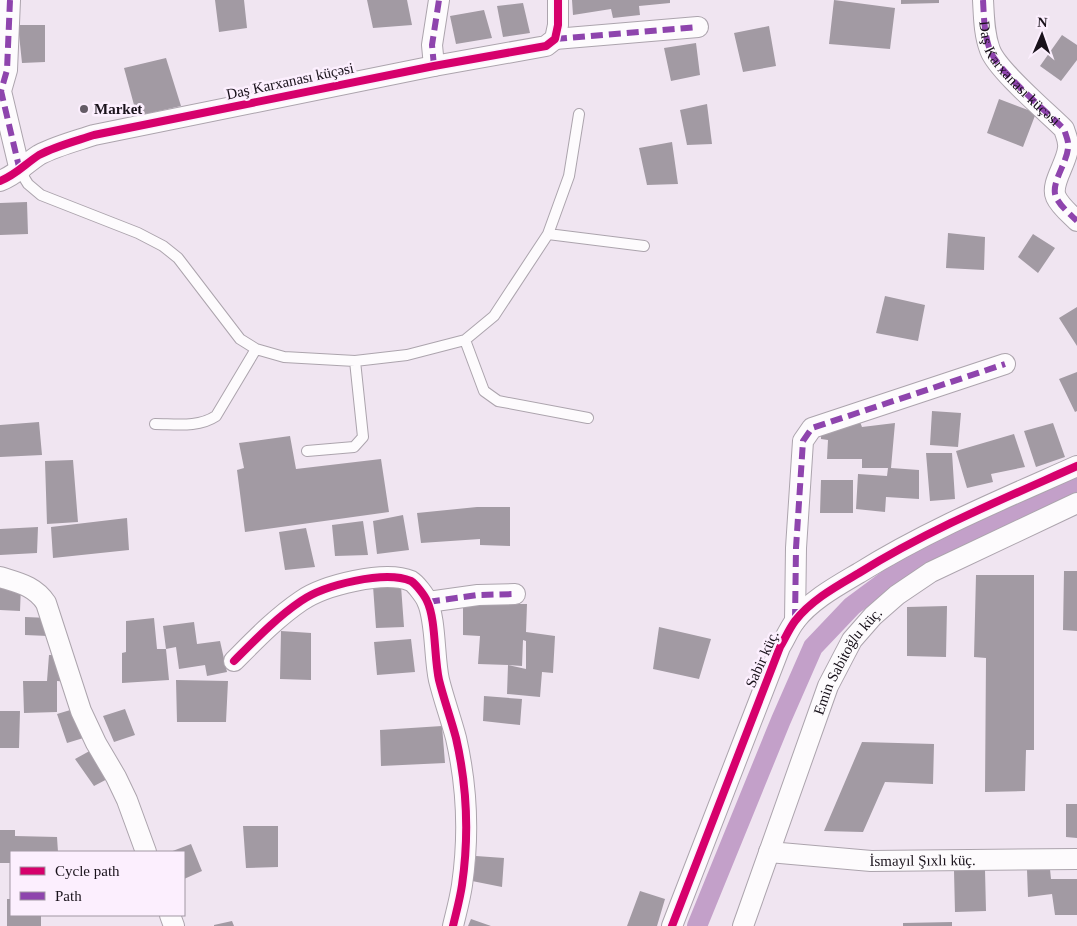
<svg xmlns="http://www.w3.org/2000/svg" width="1077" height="926" viewBox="0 0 1077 926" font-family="'Times New Roman',serif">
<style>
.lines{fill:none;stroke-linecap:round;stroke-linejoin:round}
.canal{stroke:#c3a0c9;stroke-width:20}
.building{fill:#a29aa3;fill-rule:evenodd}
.lane-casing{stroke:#aca4ad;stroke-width:12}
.street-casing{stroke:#aca4ad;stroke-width:22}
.lane{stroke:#fdfbfd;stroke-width:10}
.street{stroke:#fdfbfd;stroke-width:20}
.quiet{stroke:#8e44ad;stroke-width:6;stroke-dasharray:12 6;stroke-linecap:butt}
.cycleway-casing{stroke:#fceffe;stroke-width:11}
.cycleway{stroke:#d6006c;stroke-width:8}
.poi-dot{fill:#645c66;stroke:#fceffe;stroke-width:2}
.labels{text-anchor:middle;stroke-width:5;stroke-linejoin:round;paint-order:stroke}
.street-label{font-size:15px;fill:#19121b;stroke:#fceffe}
.poi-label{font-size:15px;font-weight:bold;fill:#19121b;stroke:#fceffe;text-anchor:start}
</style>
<rect width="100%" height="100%" fill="#f0e5f1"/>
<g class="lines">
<path class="canal" d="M697,926l84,-206 32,-73 39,-41 54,-40 66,-34 105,-48"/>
</g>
<path class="building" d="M215,0h29l3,28 -28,4z
M367,0h40l5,25 -39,3z
M572,0h98v3l-31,3 1,9 -27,3 -2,-9 -38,6z
M834,0l61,8 -5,41 -61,-5z
M901,0h38v3l-38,1z
M523,3l7,30 -27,4 -6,-31z
M484,10l8,28 -36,6 -6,-28z
M18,25h27v37l-23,1z
M769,26l7,40 -33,6 -9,-39z
M1062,35l15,10v15l-16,21 -21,-15z
M696,43l4,32 -29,6 -7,-33z
M166,58l15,48 -44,10 -13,-48z
M999,99l37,14 -13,34 -36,-14z
M707,104l5,40 -25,1 -7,-35z
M672,142l6,42 -31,1 -8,-37z
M27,202l1,32 -28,1v-32z
M948,233l37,4 -1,33 -38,-2z
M1033,234l22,14 -17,25 -20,-16z
M885,296l40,9 -7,36 -42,-8z
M1077,307v39l-18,-28z
M1077,372v39l-2,1 -16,-33z
M932,411l29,2 -3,34 -28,-2z
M858,417l4,10 33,-4 -4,45 28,2v29l-33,-2 -1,15 -29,-3 2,-35 29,2 1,-8h-26v-9h-35l1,-19 -7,-1v-9z
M39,422l3,33 -42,2v-32z
M1053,423l12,34 -29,10 -12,-36z
M1014,434l11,33 -34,7 2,8 -26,6 -11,-37z
M290,436l6,33 85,-10 8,53 -144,20 -8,-62 7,-2 -5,-25z
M926,453h26l3,46 -25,2z
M73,460l5,62 -31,2 -2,-63z
M821,480h32v33h-33z
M477,507h33v39l-30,-1v-6l-59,4 -4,-30z
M403,515l6,35 -32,4 -4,-33z
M127,518l2,32 -76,8 -2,-31z
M363,521l5,34 -33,1 -3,-31z
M38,527l-1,26 -37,2v-26z
M306,528l9,39 -30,3 -6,-38z
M1064,571h13v60l-14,-1z
M976,575h58v175h-8l-1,41 -40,1 1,-134 -12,-1z
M0,578l21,7 -1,26 -20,-1z
M373,586h28l3,41 -28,1z
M463,604h64l-1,28 29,4 -2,37 -11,-1 -2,25 -33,-3 1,-29 -30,-1 2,-28 -17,-1zM523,640l3,1v28l-18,-4 14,1z
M947,606l-1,51 -39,-1v-49z
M25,617l24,1 -1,18 -23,-1z
M154,618l3,31h9l-3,-23 31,-4 3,22 23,-3 7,31 -20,4 -2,-11 -26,4 -3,-22 -10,2 3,31 -47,3v-30l4,-1v-31z
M659,627l52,12 -12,40 -46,-10z
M281,631l30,2v47l-31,-1z
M411,639l4,33 -38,3 -3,-33z
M49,655h13l8,27 -13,-1v31l-33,1 -1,-32h24z
M176,680l52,1 -2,41h-49z
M484,696l38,3 -2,26 -37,-4z
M77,708l13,28 -23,7 -10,-29z
M125,709l10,26 -21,7 -11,-26z
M0,711h20l-1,37h-19z
M442,726l3,37 -64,3 -1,-36z
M862,742l72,2 -1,40 -48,-2 -22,50 -39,-1z
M95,748l18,28 -19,10 -19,-27z
M1066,804h11v34l-11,-1z
M243,826h35v41l-32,1z
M0,830h15v6l42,1 1,15h-47v11h-11z
M191,844l11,27 -18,8v-27h-14z
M476,856l28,2 -2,29 -30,-6z
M1050,869l1,10h26v36h-22l-3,-21 -24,3 -1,-27z
M985,870l1,41 -31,1 -1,-41z
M640,891l25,8 -8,27h-30z
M7,899h4v16h30v11h-34z
M471,919l20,7h-23z
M232,921l2,5h-20v-1z
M952,922v4h-49v-3z"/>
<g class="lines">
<g class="lane-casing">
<path id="lane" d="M20,171l8,13 13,11 97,38 25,13 15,12 62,81 16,10 28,8 71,4 52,-6 58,-15 29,-24 54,-82 21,-58 10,-62
M548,234l96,12
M465,340l19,51 14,10 90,17
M155,424c20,0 43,4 61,-8l40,-67
M307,451l47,-4 9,-10 -8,-76"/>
</g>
<g class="street-casing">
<g id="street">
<path d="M10,0l-3,70 -6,21 19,80"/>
<path d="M983,0c1,17 1,34 7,50 7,20 57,62 74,79 2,7 5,12 4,19 -1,15 -18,36 -12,49 4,9 14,17 21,24"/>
<path d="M555,39l143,-12"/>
<path d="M434,66l-2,-21 7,-45"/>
<path d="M0,181c16,-6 25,-17 39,-26 17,-9 37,-14 55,-20l340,-69 112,-20 9,-7 3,-14v-25"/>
<path d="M0,577c19,6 35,9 46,26l35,108 15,32 20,34 11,23 19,52"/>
<path d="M428,602l50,-7 37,-1"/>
<path d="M795,621l1,-73 7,-107 9,-13 193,-64"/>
<path d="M234,661c21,-21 42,-43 67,-60 23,-16 84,-31 110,-20 5,3 14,15 16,20 9,18 7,57 12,79 5,20 12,39 17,58 11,48 13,99 6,147 -2,14 -6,28 -9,41"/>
<path id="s1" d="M769,852l102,9 206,-2"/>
<path d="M170,915l4,11"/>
<path d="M672,926l108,-279c5,-8 9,-18 15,-26 16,-21 42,-35 64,-48 69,-43 144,-74 218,-107"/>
<path id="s2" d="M743,926l85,-240 24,-46 21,-24 24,-21 34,-23 146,-69"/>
</g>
</g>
<use href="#lane" class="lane"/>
<use href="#street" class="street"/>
<g class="quiet">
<path d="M10,0l-3,70 -6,21 19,80"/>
<path id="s3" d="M983,0c1,17 1,34 7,50 7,20 57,62 74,79 2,7 5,12 4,19 -1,15 -18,36 -12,49 4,9 14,17 21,24"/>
<path d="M555,39l143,-12"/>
<path d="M434,66l-2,-21 7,-45"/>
<path d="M428,602l50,-7 37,-1"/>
<path d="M795,621l1,-73 7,-107 9,-13 193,-64"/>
</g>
<g class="cycleway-casing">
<path id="cycleway" d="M0,181c16,-6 25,-17 39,-26 17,-9 37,-14 55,-20l340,-69 112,-20 9,-7 3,-14v-25
M234,661c21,-21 42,-43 67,-60 23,-16 84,-31 110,-20 5,3 14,15 16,20 9,18 7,57 12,79 5,20 12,39 17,58 11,48 13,99 6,147 -2,14 -6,28 -9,41
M672,926l108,-279c5,-8 9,-18 15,-26 16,-21 42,-35 64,-48 69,-43 144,-74 218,-107"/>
</g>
<use href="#cycleway" class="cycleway"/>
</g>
<circle class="poi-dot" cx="84" cy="109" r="5"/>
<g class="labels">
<g class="street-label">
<text dy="5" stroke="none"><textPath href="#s3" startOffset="86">Daş Karxanası küçəsi</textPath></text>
<text transform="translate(290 81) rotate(-12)" y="5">Daş Karxanası küçəsi</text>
<text transform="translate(762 659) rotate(-66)" y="5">Sabir küç.</text>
<text dy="5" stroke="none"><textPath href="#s2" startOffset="286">Emin Sabitoğlu küç.</textPath></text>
<text dy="5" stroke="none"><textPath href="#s1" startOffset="154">İsmayıl Şıxlı küç.</textPath></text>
</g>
<g class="poi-label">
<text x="94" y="114">Market</text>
</g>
</g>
<rect x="10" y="851" width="175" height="65" fill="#fceffe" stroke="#a197a3"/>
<rect x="20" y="867" width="25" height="8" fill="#d6006c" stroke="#a197a3"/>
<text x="55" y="876" font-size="15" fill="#19121b">Cycle path</text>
<rect x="20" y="892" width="25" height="8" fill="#8e44ad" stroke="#a197a3"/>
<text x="55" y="901" font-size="15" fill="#19121b">Path</text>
<g transform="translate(1042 35) rotate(2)" stroke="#fceffe" stroke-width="4" paint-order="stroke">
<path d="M0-4L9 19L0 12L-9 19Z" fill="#19121b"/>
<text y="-8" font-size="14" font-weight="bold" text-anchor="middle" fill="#19121b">N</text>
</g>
</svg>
